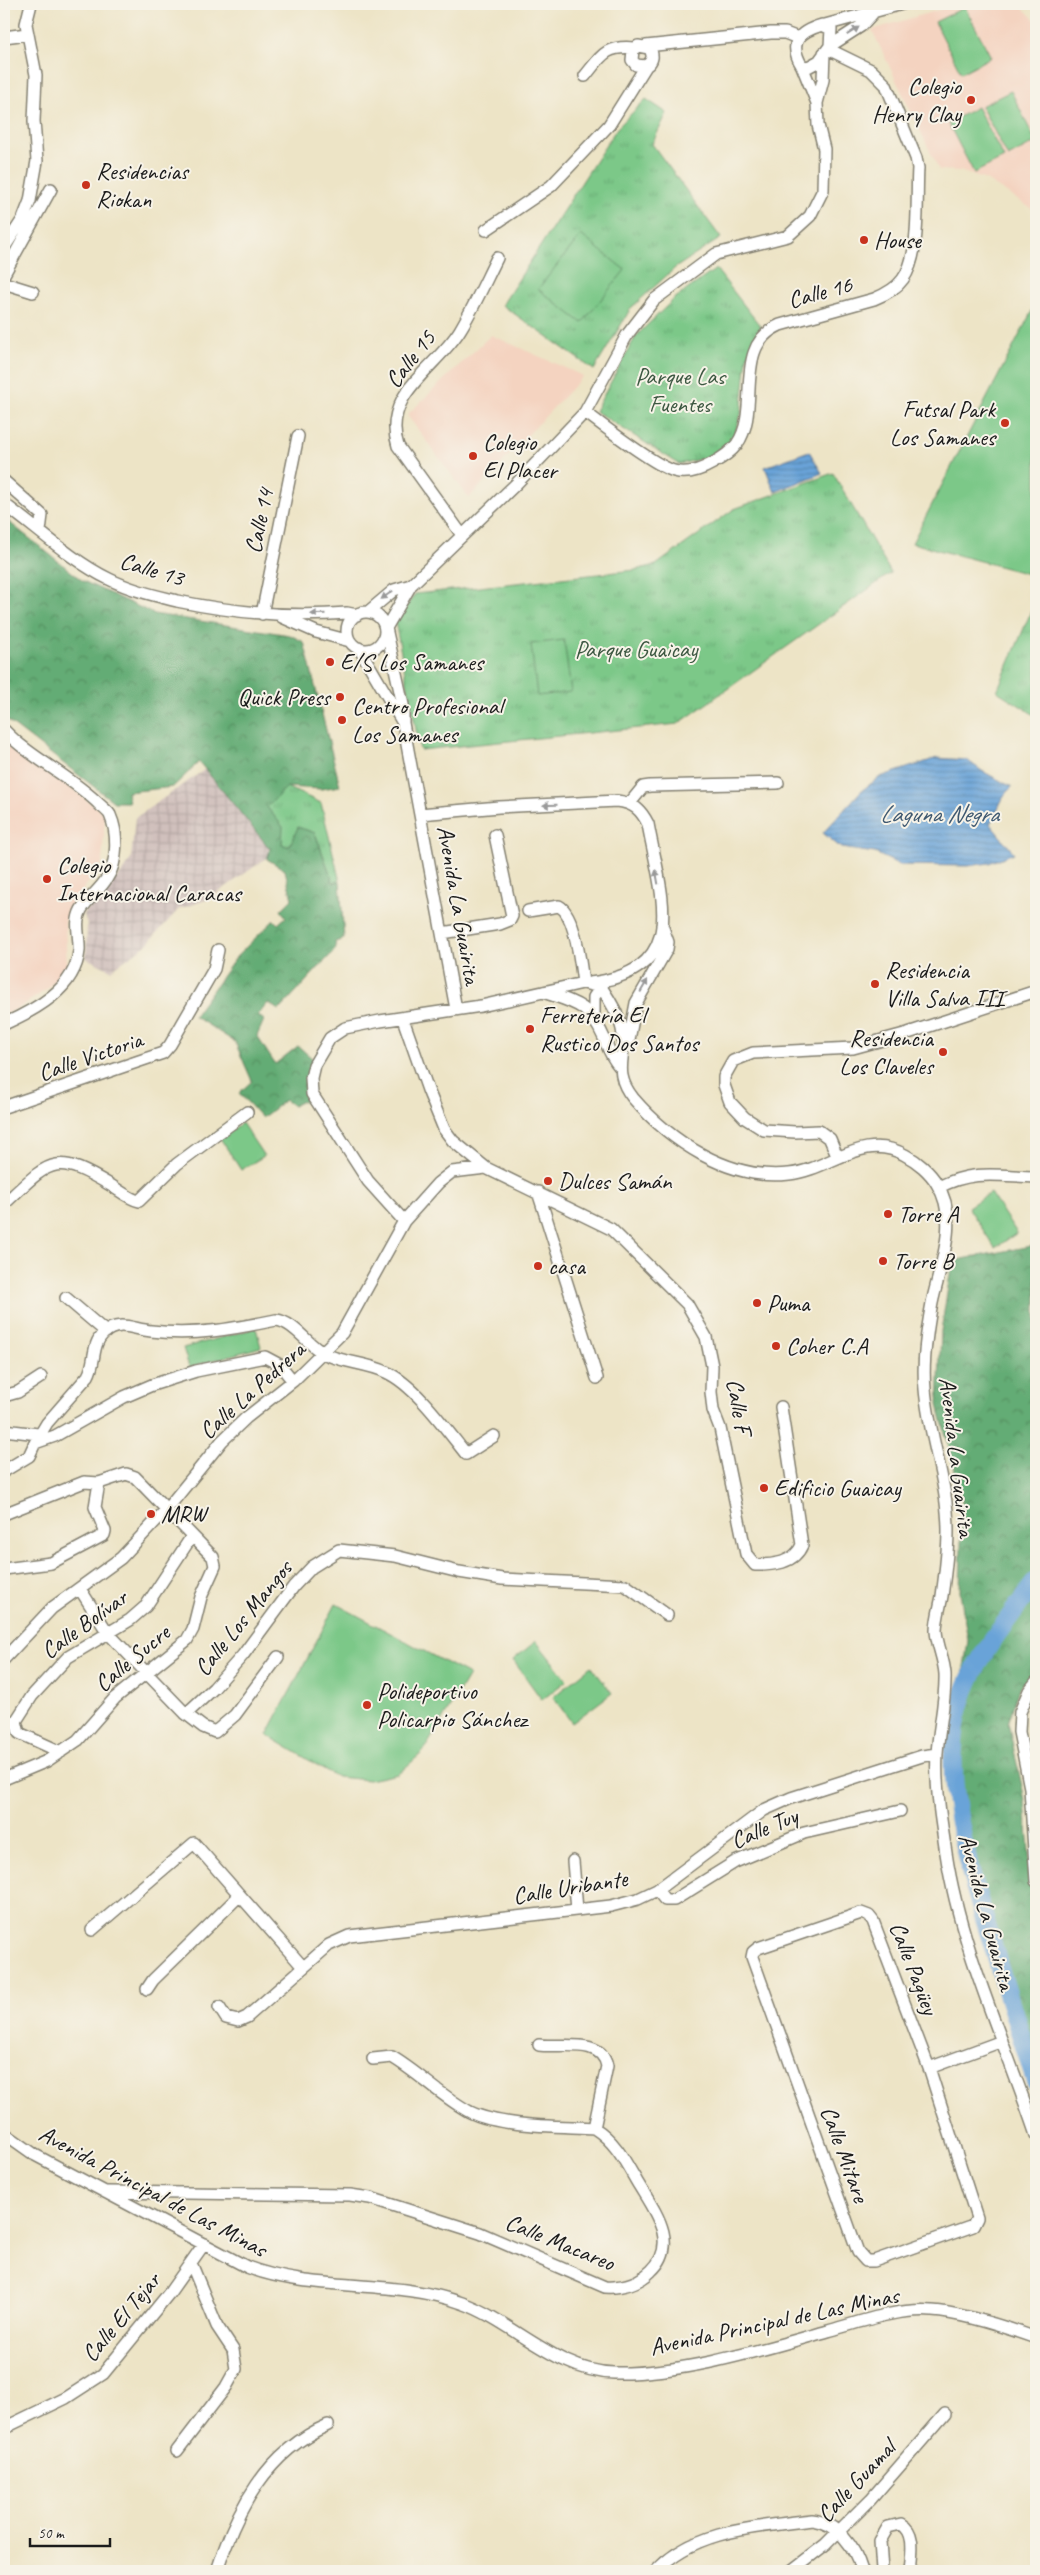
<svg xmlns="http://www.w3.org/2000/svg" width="1040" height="2575" viewBox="0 0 1040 2575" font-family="Caveat,sans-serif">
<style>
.built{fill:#f4d3c0}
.industrial{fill:url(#industrial-grid)}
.grass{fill:url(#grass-tufts);stroke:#4c7252}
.forest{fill:url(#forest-crowns);stroke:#406448}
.garden{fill:#7bc888;stroke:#4c7252}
.water{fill:url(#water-rules);stroke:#42607a}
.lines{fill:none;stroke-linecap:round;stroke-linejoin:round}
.river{stroke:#69a3d8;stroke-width:19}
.minor-casing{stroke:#848071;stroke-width:14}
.minor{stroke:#fff;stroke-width:11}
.oneway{fill:#999}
.poi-dot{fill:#c8321e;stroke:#f7f3e8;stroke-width:2}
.labels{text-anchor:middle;stroke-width:4;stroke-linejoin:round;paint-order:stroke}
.poi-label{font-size:24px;fill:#1c1c1c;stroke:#f7f3e8;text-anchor:start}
.street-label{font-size:24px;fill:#1c1c1c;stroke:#f7f3e8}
.park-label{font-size:24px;fill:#3d5842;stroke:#f7f3e8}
.water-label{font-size:25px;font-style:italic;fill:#3f5971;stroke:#f7f3e8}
</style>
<defs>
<pattern id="industrial-grid" width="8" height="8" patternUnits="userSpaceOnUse" patternTransform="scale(1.25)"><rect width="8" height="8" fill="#d0c0bc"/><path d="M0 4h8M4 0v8" fill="none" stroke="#b2a4a1"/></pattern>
<pattern id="grass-tufts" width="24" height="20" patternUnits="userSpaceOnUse" patternTransform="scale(1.25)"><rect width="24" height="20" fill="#7bc888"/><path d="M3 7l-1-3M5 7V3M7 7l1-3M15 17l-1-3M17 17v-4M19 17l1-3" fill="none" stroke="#6aab75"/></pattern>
<pattern id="forest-crowns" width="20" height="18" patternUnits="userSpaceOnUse" patternTransform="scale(1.25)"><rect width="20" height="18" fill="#64ac74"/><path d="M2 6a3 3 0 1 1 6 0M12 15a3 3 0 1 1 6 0" fill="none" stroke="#528b5e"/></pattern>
<pattern id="water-rules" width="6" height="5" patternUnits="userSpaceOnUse" patternTransform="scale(1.25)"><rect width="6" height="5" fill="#69a3d8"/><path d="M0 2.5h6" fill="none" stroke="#5684ae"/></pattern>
</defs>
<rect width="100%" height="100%" fill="#f7f3e8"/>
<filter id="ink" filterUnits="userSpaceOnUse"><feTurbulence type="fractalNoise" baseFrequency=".02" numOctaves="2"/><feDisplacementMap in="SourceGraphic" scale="10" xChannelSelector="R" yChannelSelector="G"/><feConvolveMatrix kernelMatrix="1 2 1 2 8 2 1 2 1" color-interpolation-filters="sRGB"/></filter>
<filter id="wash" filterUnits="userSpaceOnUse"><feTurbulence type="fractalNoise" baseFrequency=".0096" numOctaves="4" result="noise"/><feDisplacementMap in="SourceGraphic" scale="20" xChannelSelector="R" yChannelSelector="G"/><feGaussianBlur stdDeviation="1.12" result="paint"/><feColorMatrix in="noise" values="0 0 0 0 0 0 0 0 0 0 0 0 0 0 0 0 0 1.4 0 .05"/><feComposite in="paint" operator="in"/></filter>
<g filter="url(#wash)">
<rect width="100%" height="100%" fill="#ede4c6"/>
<path class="built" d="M958,4h61l17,17v185l-4,3 -46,-29 -26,-9 -21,-1 -67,-140z
M491,335l92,41 -114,122 -62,-83z
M4,735l101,79 -3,50 -23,31 -14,26 2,46 -20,22 -28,19 -15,6z"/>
<path class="industrial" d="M220,759l8,15 68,63 -87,62 -30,10 -34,37 -34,24 -25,-12 1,-33 -3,-11 18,-24 18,-15 11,-16 4,-41z"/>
<path class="grass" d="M646,99l21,14 -15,31 69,94 -46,30 -44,40 -37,62 -92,-65 115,-177z
M716,269l45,58 -14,30 -6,58 -9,26 -21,16 -32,7 -84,-53 41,-75 38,-37z
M833,473l58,100 -213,151 -258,26 -25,-128 20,-28 220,-24 21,-5 78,-56z
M1036,600v116l-39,-25z
M286,787l35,16 19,79h-7l-18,-49 -26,14 -7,-3 -15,-37z"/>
<path class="forest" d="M4,518l79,63 71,33 136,21 14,7 36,144 -19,3 -34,-2 -20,20 16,20 -1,17 7,3 9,-20 17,6 18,49h7l4,57 -9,3 1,7 -57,61 -11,-7 -10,12 6,5 -7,16 18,28 23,-18 16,14 -6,13 -1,26 -14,7 -8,-6 -23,18 -23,-25 13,-12 -17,-39 -41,-26 43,-60 37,-36 4,4 8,-7 -5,-7 11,-11 -7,-29 -18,-11 3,-10 -71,-87 -26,25 -46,5 2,10h-15l-110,-84z
M1031,1246l5,2v421l-17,19 -11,35 17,77 11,142v151l-49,-140 -20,-69 -19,-100 20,-144 -8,-47 2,-94 -24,-94 3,-74 11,-70z"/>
<path class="garden" d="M965,7l26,50 -30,16 -26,-51z
M1011,91l25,51 -28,15 -27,-51z
M977,107l27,51 -30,15 -26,-50z
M581,235l44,35 -43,53 -44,-34z
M1036,303v273l-124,-33z
M564,640l7,52 -34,4 -6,-52z
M242,1123l22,33 -23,14 -21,-32z
M990,1193l27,40 -22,15 -27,-41z
M256,1328l5,19 -72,20 -6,-19z
M336,1604l133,71 -46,77 -25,22 -29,6 -32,-3 -70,-42z
M536,1641l31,39 -25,20 -29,-40z
M591,1666l21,27 -40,30 -19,-26z"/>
<path class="water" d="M809,451l13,22 -47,19 -10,-25z
M937,758l30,2 15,11 30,16 -7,7 -15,30 24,29 -25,10 -22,3 -67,-1 -25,-12 -34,-5 -18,-15 38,-42 19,-14z"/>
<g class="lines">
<path class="river" d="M1036,1581c-28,40 -60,74 -75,121 -24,72 11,178 33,247 13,45 28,89 42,134"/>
</g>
</g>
<g filter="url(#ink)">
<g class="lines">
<g class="minor-casing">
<path id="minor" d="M825,25l77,-21
M4,37l23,-3
M646,46l125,-13h14l13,5
M830,46l1,-17 -9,-4c-24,7 -34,18 -20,41l6,1 11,-6 11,-15 31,-20 12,-13
M802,66l15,37
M585,76c17,-21 21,-31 50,-28
M486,230l65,-44 58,-61 37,-59c7,-5 8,-11 3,-18l-11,-2 -5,4 -1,10 4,5 10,1
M4,248l19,-29 7,-18 7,-40 -3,-40 2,-46 -10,-51 5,-20
M4,274l47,-85
M4,283l29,9
M585,412c17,13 71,54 89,59 14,4 27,-1 39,-8 9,-5 18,-11 24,-19 25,-35 -6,-98 43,-119l94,-26c10,-4 22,-10 29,-20 18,-25 13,-80 15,-111l-2,-10 -30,-73 -15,-15 -43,-21
M4,481l38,34 -2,16
M4,504c33,24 68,57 105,75 22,11 44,16 68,22 58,12 111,17 170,12l10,2
M462,535l-64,-89c-17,-52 39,-78 62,-116 14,-23 25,-48 37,-72
M368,612l26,-22 17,-5
M347 631a19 19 0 1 1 38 0a19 19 0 1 1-38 0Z
M262,614l36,-178
M282,617l34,15 34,9
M359,648l44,75
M4,730c26,28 67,46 96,75 3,3 8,6 10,10 8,18 8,47 -3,63 -7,12 -19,20 -26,32 -7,13 -1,27 -2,41 -4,38 -44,59 -75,73
M630,803l13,-16 7,-1 128,-3
M420,814l79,-7 118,-6c17,2 24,9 31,23 13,72 44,146 -58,159
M528,911l31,-5c16,8 22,60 24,77
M442,933l58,-9 10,-4 2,-4 -17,-81
M543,992c33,11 46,12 61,46 4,10 7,19 15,28
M456,1009l-53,-286v-18l-17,-77 25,-43 105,-101 69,-72 42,-77 27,-35 62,-46 72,-18 22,-20 13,-26 1,-41 -6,-24 -1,-22 6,-23 1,-27
M403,1019l25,71 16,39 9,12 33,27 125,61 76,75 19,33 6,29 -1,26 2,18 7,18 26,126 9,11c18,0 39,-1 47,-20l-21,-138
M594,1019v-22l11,-16
M628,1045l8,-42 31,-54 1,-7 -6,-17
M4,1107l159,-54 7,-8 44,-76 4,-19
M837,1156l-7,-17 -11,-8 -24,1 -31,-2 -19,-12 -15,-16 -6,-17v-8l9,-16 20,-8 100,-5 55,-15 128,-42
M939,1187c35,-18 60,-11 97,-10
M538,1192l59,186
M4,1204c47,-44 50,-53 108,-18 8,5 18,13 27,15l38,-37 70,-52
M404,1221l-36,-40 -56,-87 -1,-16 3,-13 16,-27 15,-10 35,-7 101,-15 102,-23 17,4 3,3c8,12 16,26 19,39 6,27 -11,42 11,69 37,43 96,83 156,76 41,-4 74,-43 116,-19 12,6 25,17 32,29 23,36 3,81 -5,119 -5,27 -10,58 -7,86 4,48 23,94 23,142 0,22 -3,43 -6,65 -2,11 -6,24 -6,35 1,14 8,28 9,43 1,26 -6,52 -8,79 -2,32 4,68 9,100 14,94 60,192 90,282
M66,1298l40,34
M4,1396l14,-4 23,-15
M4,1430l34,4
M35,1443l12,-20 41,-47c8,-13 3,-32 16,-43 15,-13 28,-4 47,-2 45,5 81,-2 125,-11 18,2 31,24 47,33 16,9 45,10 63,19 29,13 60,57 80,82l28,-18
M4,1471l25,-15 6,-13 20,-7 69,-39 28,-12 44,-14 69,-14 15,8 13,16
M4,1514l80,-32 15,1
M4,1569l47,-6 53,-28 1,-4 -10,-24 4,-24 27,-9 9,3 78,80 2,9 -14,31 -8,32 -6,11 -72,58 -37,42 -31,21 -43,18
M80,1589l28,44 78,81 28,-26 29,-33 51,-69 18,-19 27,-17 56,6 64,16 43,7 123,6 42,30
M4,1659l48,-51 69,-50 45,-48 56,-69 24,-23 47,-37 49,-48 62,-112 34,-38 14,-11 34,-4
M1036,1682l-7,9 -9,21 -1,20 11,56 6,93
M186,1714l17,13 12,5 20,-17 43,-58
M61,1752l-42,-19 -3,-12 16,-25 36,-39 62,-37 16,-14 46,-70
M573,1861l4,49
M657,1890l8,10h9l61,-38 69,-29 96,-22
M861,1913l8,3 4,5 56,147 48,150 -4,8 -99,35h-8l-8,-9 -106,-295 1,-5 5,-4z
M92,1930l102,-87 109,124
M147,1989l6,-9 86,-84
M219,2007l7,11 12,3 9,-4 82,-72 20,-9 262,-30 27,-7 19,-9 107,-80 27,-12 131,-42 15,-2
M539,2045c22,3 63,-8 68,21l-13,62
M929,2068l73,-27
M4,2133l31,22 212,112c68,26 146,11 215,36 51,18 95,69 152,70 70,1 147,-23 214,-42 32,-9 70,-23 104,-20 30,2 76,17 104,27
M107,2192l243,3 20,3 110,35 125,54c17,1 34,-4 46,-16 30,-28 2,-62 -14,-89 -12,-21 -22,-41 -43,-54 -34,-2 -94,-1 -124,-16 -28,-15 -51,-39 -78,-55l-19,2
M4,2428l62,-30 37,-24 67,-82 34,-48
M177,2451l49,-64 10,-18 -3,-19 -16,-24 -26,-63
M217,2571c19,-61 50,-120 111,-146
M656,2571c39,-42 103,-44 156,-51 26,3 43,27 50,51
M791,2571l35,-27 45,-45 74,-85
M882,2571l-2,-30 8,-14 13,-3c16,9 10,32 9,47"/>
</g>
<use href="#minor" class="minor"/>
</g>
<defs><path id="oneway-solid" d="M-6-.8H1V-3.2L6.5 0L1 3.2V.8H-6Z" transform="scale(1.25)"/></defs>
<g class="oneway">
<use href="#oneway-solid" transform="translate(853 31) rotate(-33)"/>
<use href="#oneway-solid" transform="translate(387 595) rotate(145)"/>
<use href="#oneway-solid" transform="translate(318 614) rotate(178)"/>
<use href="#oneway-solid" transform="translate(550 805) rotate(178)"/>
<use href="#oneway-solid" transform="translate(657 877) rotate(-100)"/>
<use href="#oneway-solid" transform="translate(644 986) rotate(-60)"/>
</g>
</g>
<g class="poi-dot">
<circle cx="971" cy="100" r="5"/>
<circle cx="86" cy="185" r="5"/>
<circle cx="864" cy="240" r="5"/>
<circle cx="1005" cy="423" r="5"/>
<circle cx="473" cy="456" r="5"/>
<circle cx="330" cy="662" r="5"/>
<circle cx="340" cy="697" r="5"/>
<circle cx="342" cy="720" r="5"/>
<circle cx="47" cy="879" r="5"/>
<circle cx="875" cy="984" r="5"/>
<circle cx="530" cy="1029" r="5"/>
<circle cx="943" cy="1052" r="5"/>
<circle cx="548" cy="1181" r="5"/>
<circle cx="888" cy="1214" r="5"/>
<circle cx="883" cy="1261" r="5"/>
<circle cx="538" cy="1266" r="5"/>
<circle cx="757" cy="1303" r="5"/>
<circle cx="776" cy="1346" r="5"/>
<circle cx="764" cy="1488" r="5"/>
<circle cx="151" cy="1514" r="5"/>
<circle cx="367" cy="1705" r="5"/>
</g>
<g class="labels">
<g class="poi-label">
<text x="961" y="94" text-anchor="end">Colegio<tspan x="961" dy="28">Henry Clay</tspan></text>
<text x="96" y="179">Residencias<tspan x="96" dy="28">Riokan</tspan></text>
<text x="874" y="248">House</text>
<text x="995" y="417" text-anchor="end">Futsal Park<tspan x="995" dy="28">Los Samanes</tspan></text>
<text x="483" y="450">Colegio<tspan x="483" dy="28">El Placer</tspan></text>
<text x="340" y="670">E/S Los Samanes</text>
<text x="330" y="705" text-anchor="end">Quick Press</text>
<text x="352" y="714">Centro Profesional<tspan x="352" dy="28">Los Samanes</tspan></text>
<text x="57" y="873">Colegio<tspan x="57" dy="28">Internacional Caracas</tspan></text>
<text x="885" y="978">Residencia<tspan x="885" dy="28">Villa Salva III</tspan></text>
<text x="540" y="1023">Ferretería El<tspan x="540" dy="28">Rustico Dos Santos</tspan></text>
<text x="933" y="1046" text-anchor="end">Residencia<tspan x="933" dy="28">Los Claveles</tspan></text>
<text x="558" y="1189">Dulces Samán</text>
<text x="898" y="1222">Torre A</text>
<text x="893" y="1269">Torre B</text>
<text x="548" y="1274">casa</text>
<text x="767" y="1311">Puma</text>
<text x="786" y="1354">Coher C.A</text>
<text x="774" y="1496">Edificio Guaicay</text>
<text x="161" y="1522">MRW</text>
<text x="377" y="1699">Polideportivo<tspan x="377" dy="28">Policarpio Sánchez</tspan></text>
</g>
<g class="street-label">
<text transform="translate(820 292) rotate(-15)" y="8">Calle 16</text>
<text transform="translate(410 359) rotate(-52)" y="8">Calle 15</text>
<text transform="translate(259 521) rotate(-78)" y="8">Calle 14</text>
<text transform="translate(152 569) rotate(17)" y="8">Calle 13</text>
<text transform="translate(459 905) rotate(80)" y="8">Avenida La Guairita</text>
<text transform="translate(90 1056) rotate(-19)" y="8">Calle Victoria</text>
<text transform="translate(252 1390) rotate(-42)" y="8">Calle La Pedrera</text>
<text transform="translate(739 1406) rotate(81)" y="8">Calle F</text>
<text transform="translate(957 1457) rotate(83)" y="8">Avenida La Guairita</text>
<text transform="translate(243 1618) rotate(-51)" y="8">Calle Los Mangos</text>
<text transform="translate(84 1624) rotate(-36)" y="8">Calle Bolívar</text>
<text transform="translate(132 1658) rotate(-40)" y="8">Calle Sucre</text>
<text transform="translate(764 1828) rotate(-23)" y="8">Calle Tuy</text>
<text transform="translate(570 1887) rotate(-9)" y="8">Calle Uribante</text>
<text transform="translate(987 1912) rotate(75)" y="8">Avenida La Guairita</text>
<text transform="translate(914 1968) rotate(69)" y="8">Calle Pagüey</text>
<text transform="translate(845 2154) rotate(70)" y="8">Calle Mitare</text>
<text transform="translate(153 2191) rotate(28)" y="8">Avenida Principal de Las Minas</text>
<text transform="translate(560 2242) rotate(22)" y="8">Calle Macareo</text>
<text transform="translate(121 2317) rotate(-50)" y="8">Calle El Tejar</text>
<text transform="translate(774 2321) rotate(-12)" y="8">Avenida Principal de Las Minas</text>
<text transform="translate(856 2481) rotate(-47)" y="8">Calle Guamal</text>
</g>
<g class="park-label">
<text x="680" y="384">Parque Las<tspan x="680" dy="28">Fuentes</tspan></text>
<text x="636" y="657">Parque Guaicay</text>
</g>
<g class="water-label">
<text x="939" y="822">Laguna Negra</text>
</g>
</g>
<rect width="1040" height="2575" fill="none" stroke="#f7f3e8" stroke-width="20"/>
<path d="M30 2538v8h80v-8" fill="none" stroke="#1c1c1c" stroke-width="2.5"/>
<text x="38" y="2538" font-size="15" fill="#1c1c1c" stroke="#f7f3e8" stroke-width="4" paint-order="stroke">50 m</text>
</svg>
